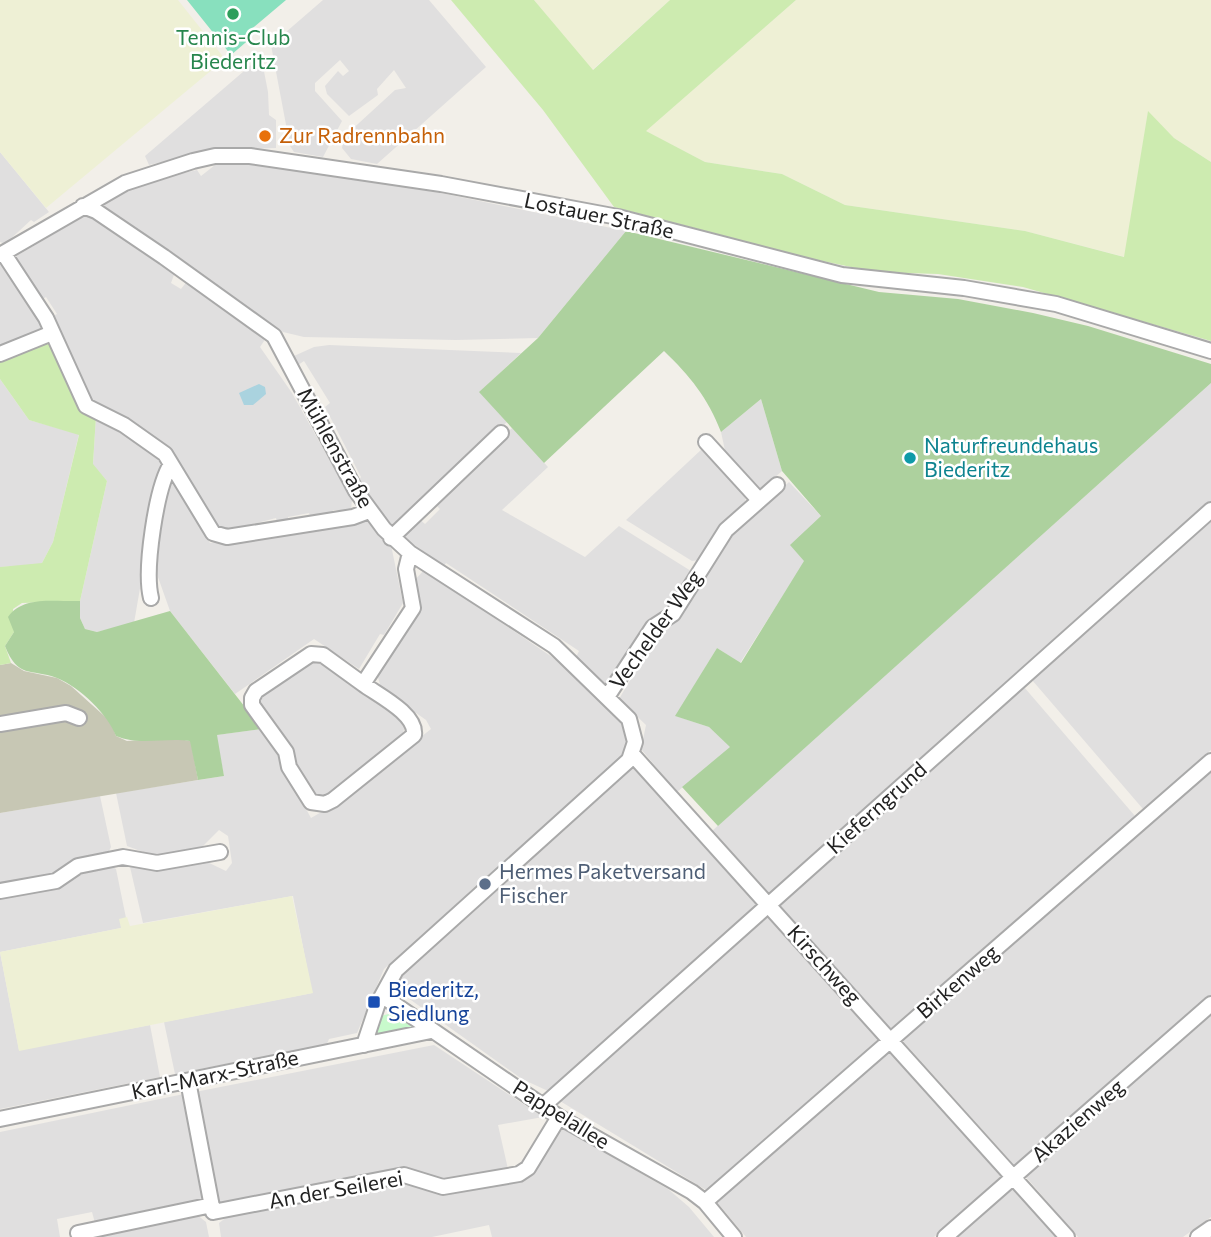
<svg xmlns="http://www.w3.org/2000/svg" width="1211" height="1237" viewBox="0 0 1211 1237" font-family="Commissioner,sans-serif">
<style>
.residential{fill:#e0dfdf}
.construction{fill:#c7c7b4}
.farmland{fill:#eef0d5}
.grass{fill:#cdebb0}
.forest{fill:#add19e}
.park{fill:#c8facc}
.pitch{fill:#88e0be}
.water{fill:#aad3df}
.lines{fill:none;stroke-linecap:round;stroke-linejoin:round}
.street-casing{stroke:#a9a9a9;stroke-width:18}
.street{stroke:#fff;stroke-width:14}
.leisure-dot{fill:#2e9e5b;stroke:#fff;stroke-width:2.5}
.food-dot{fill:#e8710a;stroke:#fff;stroke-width:2.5}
.culture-dot{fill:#0f9aa8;stroke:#fff;stroke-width:2.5}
.service-dot{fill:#5c6f8a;stroke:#fff;stroke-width:2.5}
.transit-dot{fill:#1a4fb4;stroke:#fff;stroke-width:2.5}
.labels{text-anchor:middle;stroke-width:5;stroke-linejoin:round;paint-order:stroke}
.leisure-label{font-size:21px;fill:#27864d;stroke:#fff}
.food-label{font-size:21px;fill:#c56008;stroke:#fff;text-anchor:start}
.street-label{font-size:21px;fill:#222;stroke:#fff}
.culture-label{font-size:21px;fill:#0d838f;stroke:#fff;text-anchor:start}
.service-label{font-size:21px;fill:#4e5e75;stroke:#fff;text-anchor:start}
.transit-label{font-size:21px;fill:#164399;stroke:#fff;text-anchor:start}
</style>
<rect width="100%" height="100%" fill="#f2efe9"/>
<path class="residential" d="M323,0h106l57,67 -109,97 -26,-5 -9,-11 1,-6 4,-8 48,-44 11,-2 -12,-18 -17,19 1,6 -29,21 -22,-22 -2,-8 13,-15 5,5 6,-5 -9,-11 -25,23v8l27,30 -19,36 -29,-5 -4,-6 -19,-101z
M258,59l4,2 6,31 1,23 7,5v28l-58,1 -69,16 -4,-9z
M0,152l49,60 -15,10 -3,-2 -26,24 -5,-2z
M228,162l29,1 184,30 185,38 -88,107 -82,2 -152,-3 -21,-5 -179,-124 -1,-6 43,-20 51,-12 4,6 14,-11z
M88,214l87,58 -4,11 10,6 7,-9 78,58 -6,9 32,46 60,107 -1,10h-18l-1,5 -21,3 -2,-5 -21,4v4l-11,2 -1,-5 -23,6 1,3 -27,4 -12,-4 -45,-76 -82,-50 -37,-84 6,-3 -11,-17 -5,3 -28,-42z
M3,264l42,64 -45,20v-83z
M329,345l192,8 -41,39 27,30 -114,107 -35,-48 3,-4 -36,-70 5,-4 -26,-42 -6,4 -4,-9 20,-9z
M0,379l29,41 50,14 -26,108 -11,21 -6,2 -36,2z
M1211,383v118l-441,393 -58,-63z
M761,399l21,72 -19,17h-6l-31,-33 -5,-23z
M96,416l60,36 6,9 -28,162 -37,9 -12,-3 -5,-11v-17l27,-120 -14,-16z
M512,428l36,39 -46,43 83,47 34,-31 72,45 -22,38 -61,80 -32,-32 3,-6 -133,-88 -2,3 -42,-30 15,-19 8,7 15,-15 -6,-6z
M702,449l43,48 1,6 -46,57 -8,1 -66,-41z
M789,482l32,34 -16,45 -65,102 -23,-15 -41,68 33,11 22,20 -54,45 -36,-43 5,-24 -27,-26 39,-66 20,-12 53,-86z
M172,483l8,5 30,55 147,-22 12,1 22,23 12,58 -19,32 -4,-1 -21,35 -45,-30 -79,55 -65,-83 -17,-48 14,-77z
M1211,520v230l-68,59 -111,-129z
M424,570l128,87 24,20 43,42 10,25 -5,10 -240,215 -27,64 -28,6 -2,5 -152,30 -11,-52 148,-29 -19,-97 -150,27 -13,-56 3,-6 70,-1 23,11 6,-8 -4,-27 -9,-6 -19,19 -46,7 -27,-10 -11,-53 108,-17 -8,-41 46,-6 21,28 -1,8 29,53 26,-15 94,-74 -5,-9 -45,-32 -4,-14 44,-65 -7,-28z
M311,661l13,3 76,55 5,7 -4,14 -76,58 -13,-2 -19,-33v-10l-32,-44 -3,-9 1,-4z
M1024,687l111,129 -245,213 -111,-124z
M633,765l126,139 -211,187 -26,-12 -121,-86 -4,-10 3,-8z
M1211,769v226l-196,171 -114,-127z
M100,796l11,51 -3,6 -34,6 -22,16 -52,10v-72z
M108,864l8,5 10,49 -5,10 -121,24v-57z
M768,915l112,123 -174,152 -146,-89z
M0,952l19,98 131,-25 10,52 -160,32z
M1211,1015v202l-28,20h-105l-52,-60z
M434,1045l109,72 -45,8 10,44 -60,13 -31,-9 -198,31 -24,-112z
M889,1050l115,126 -70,61h-188l-30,-36z
M184,1094l21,100 -4,6 -106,23 -3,-11 -35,7 3,18h-60v-105z
M564,1129l104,60 21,18 25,30h-222l-3,-12 -57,12h-211l-2,-14 8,-6 180,-36 117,-4 30,-41z
M1015,1187l44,50h-102z
M196,1214l10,8 3,15h-119z"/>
<path class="construction" d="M11,663l13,8 33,7 14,8 40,36 5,14 11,5 44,-3 20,3 7,39 -198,33v-148z"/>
<path class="farmland" d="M0,0h178l47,59 -179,149 -46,-56z
M534,0h136l-78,70z
M796,0h415v162l-37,-24 -26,-26 -23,145 -100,-26 -180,-26 -63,-31 -77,-12 -60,-31z
M292,896l21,97 -294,58 -19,-99 121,-24 -2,-9 8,-2 3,9z"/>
<path class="grass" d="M451,0h83l59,70 77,-70h126l-150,131 59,31 77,12 63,31 180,26 99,26 24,-146 26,27 37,24v179l-188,-54 -85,-13 -63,-2 -62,-13 -199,-52 -71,-97z
M49,342l25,53 22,21 -3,48 14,17 -27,120 -58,2 -9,6 1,23 -9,14 6,17 -11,2v-98l42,-4 11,-21 26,-107 -50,-15 -29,-41v-21z"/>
<path class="forest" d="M626,231l253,61 79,7 75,14 55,13 123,38v19l-493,443 -36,-39 48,-40 -21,-20 -34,-11 42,-68 24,15 63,-102 -14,-16 31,-29 -39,-45 -21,-72 -40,33c-13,-34 -31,-56 -57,-81l-120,112 -65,-71 59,-54z
M80,601v17l5,11 12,3 73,-21 92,118 -45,6 7,41 -26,4 -8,-39c-24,-4 -50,5 -74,-5 -8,-21 -36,-49 -59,-58 -27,-10 -39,1 -52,-32l9,-14 -6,-15c15,-22 48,-15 72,-16z"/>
<path class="park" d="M396,1012l15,11 -1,6 -36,7 7,-20z"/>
<path class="pitch" d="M187,0h99l-38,32 4,5 -21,18z"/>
<path class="water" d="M259,384l6,3 1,7 -13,11h-9l-5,-12z"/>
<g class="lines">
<g class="street-casing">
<path id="street" d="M83,206l13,5 68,46 110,79 82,155 28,38 26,24 144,93 75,73 6,23 -6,18 -233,210 -18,33 -14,42
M4,254l42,64 40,88 38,19 41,29 48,79 14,4 126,-20 16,-6
M0,255l125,-72 68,-22 22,-5h35l191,28 177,33 224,58 122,13 92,16 155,47
M0,354l52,-21
M706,442l53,58
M391,538l110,-105
M151,598c-7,-28 5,-110 20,-134
M363,684l-40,-29 -12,-1 -55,37 -4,7v7l34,47 3,15 22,35 14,2 8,-4 81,-65c3,-21 -36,-40 -51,-51l50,-76 -7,-39 4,-16
M607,697l46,-70 20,-13 53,-84 51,-45
M0,724l66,-11 13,5
M633,755l434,482
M0,891l56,-10 22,-15 45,-9 34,6 63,-11
M384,997l175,120 133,75 13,10 29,35
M188,1081l25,131 191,-37 39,12 76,-13 9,-6 31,-51
M543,1106l668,-596
M0,1119l431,-88
M705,1202l506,-441
M78,1233l134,-28
M945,1237l266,-233
M1198,1237l13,-9"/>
</g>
<use href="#street" class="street"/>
</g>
<circle class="leisure-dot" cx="233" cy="14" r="7"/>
<circle class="food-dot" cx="265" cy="136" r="7"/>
<circle class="culture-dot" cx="910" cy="458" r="7"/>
<circle class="service-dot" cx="485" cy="884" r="7"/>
<rect class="transit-dot" x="367" y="995" width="14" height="14" rx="3.5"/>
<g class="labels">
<g class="leisure-label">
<text x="233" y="45">Tennis-Club<tspan x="233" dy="24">Biederitz</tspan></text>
</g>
<g class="food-label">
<text x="279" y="143">Zur Radrennbahn</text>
</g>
<g class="street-label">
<text transform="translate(599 216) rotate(12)" y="7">Lostauer Straße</text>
<text transform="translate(335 448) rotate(61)" y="7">Mühlenstraße</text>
<text transform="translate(656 630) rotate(-54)" y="7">Vechelder Weg</text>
<text transform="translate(877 808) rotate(-42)" y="7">Kieferngrund</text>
<text transform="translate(824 965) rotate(48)" y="7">Kirschweg</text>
<text transform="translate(958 982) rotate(-41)" y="7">Birkenweg</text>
<text transform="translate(215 1075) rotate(-12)" y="7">Karl-Marx-Straße</text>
<text transform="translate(561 1115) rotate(32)" y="7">Pappelallee</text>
<text transform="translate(1078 1121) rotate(-41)" y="7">Akazienweg</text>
<text transform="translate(336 1190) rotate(-10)" y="7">An der Seilerei</text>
</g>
<g class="culture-label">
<text x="924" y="453">Naturfreundehaus<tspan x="924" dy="24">Biederitz</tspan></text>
</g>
<g class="service-label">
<text x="499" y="879">Hermes Paketversand<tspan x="499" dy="24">Fischer</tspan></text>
</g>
<g class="transit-label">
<text x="388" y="997">Biederitz,<tspan x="388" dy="24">Siedlung</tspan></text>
</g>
</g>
</svg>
